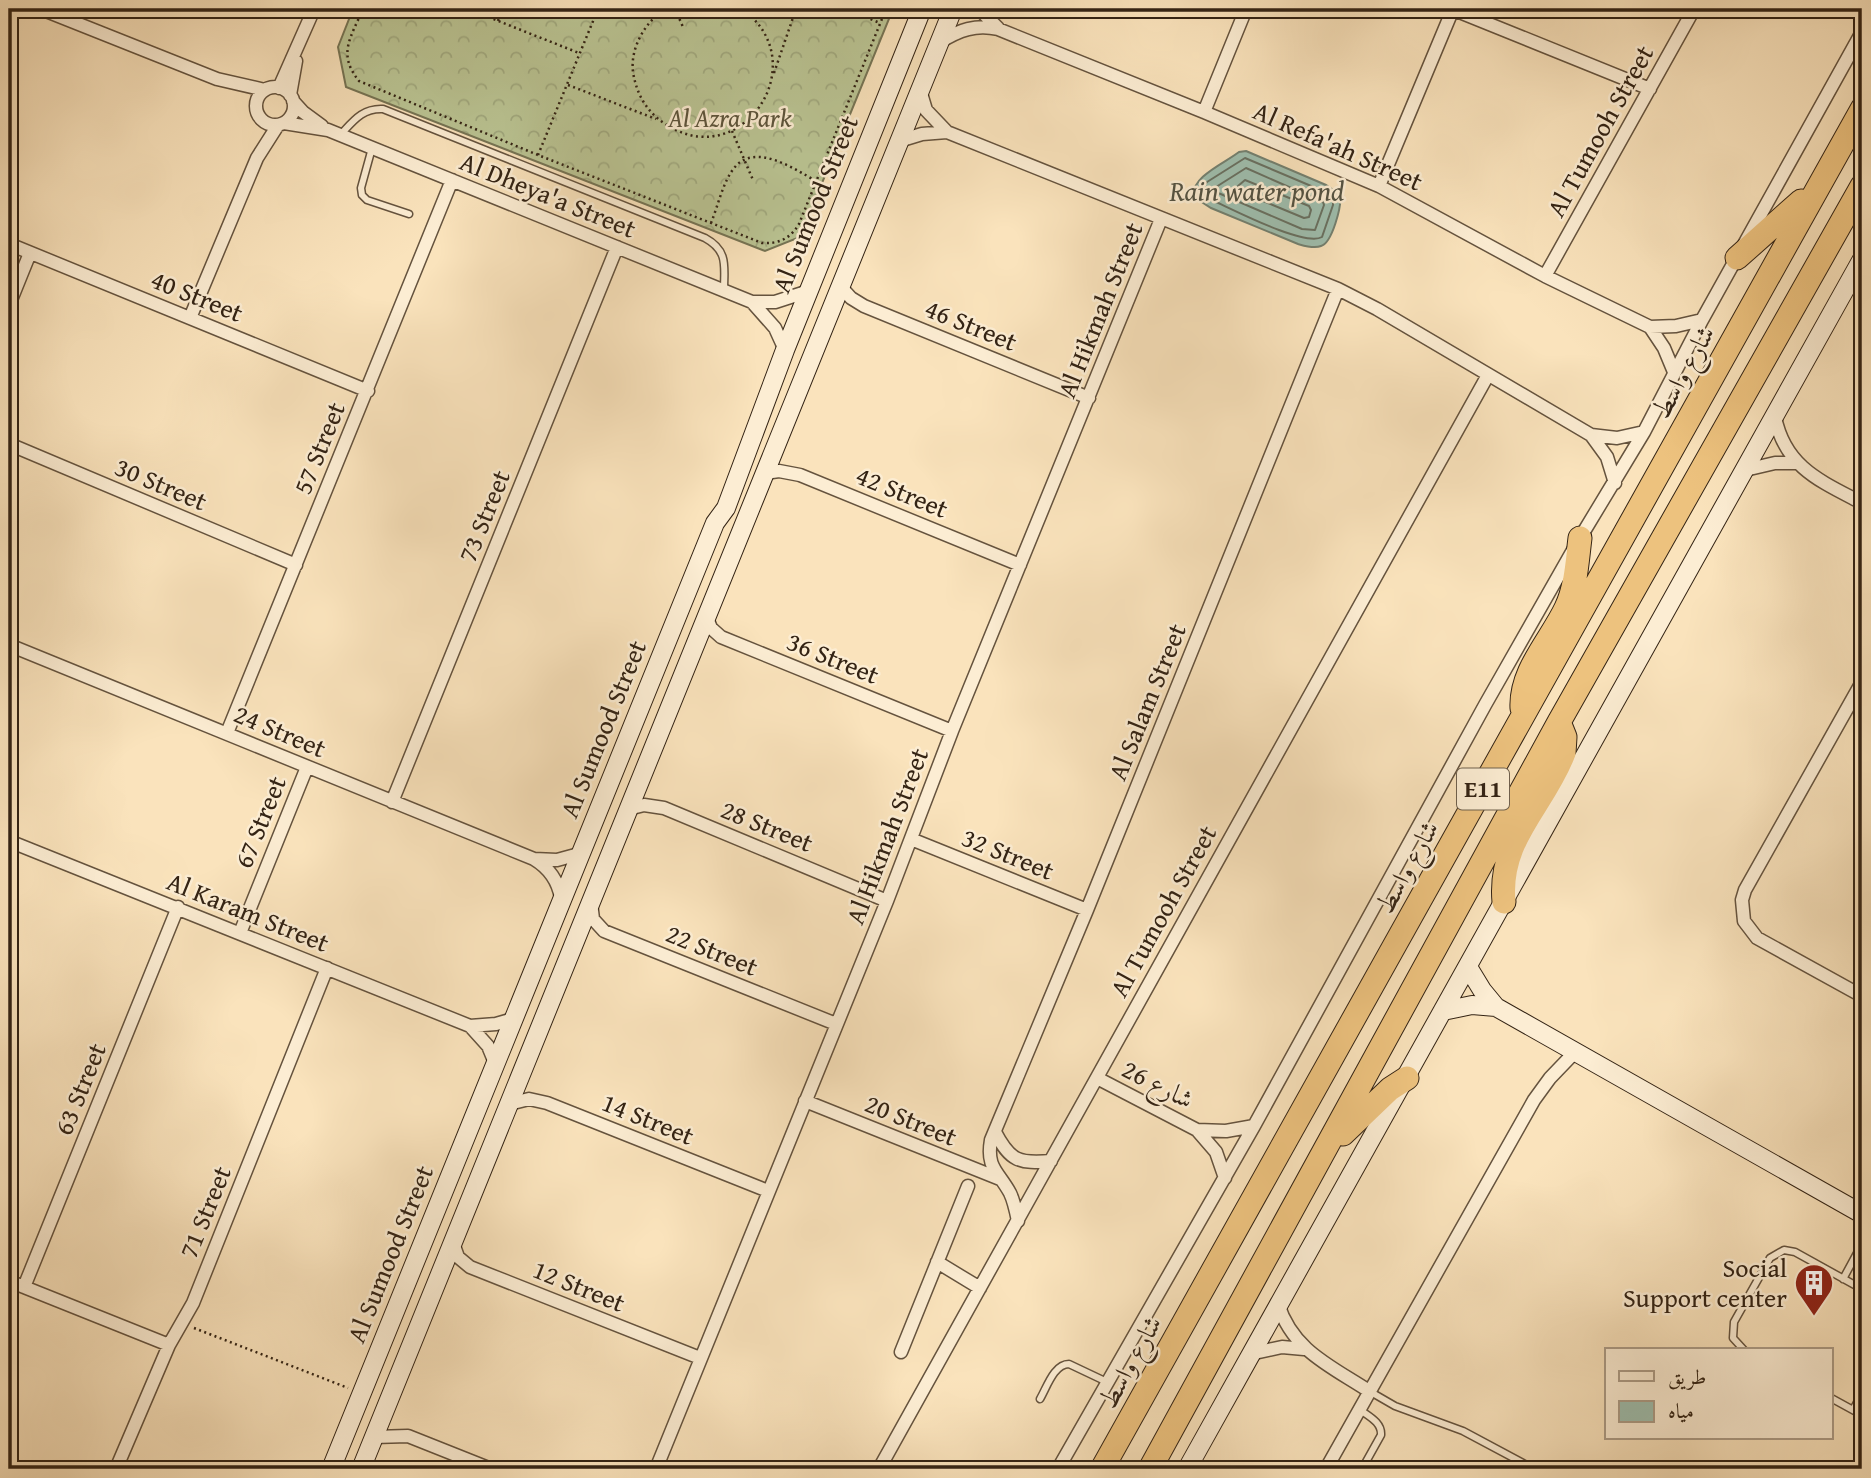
<svg xmlns="http://www.w3.org/2000/svg" width="1871" height="1478" viewBox="0 0 1871 1478" font-family="'Gentium Book Plus',Amiri,serif">
<style>
.forest{fill:url(#forest-crowns);stroke:#767454;stroke-width:2}
.water{fill:#9ebeae;stroke:#738070;stroke-width:2}
.lines{fill:none;stroke-linecap:round;stroke-linejoin:round}
.shore{stroke:#687061;stroke-width:2}
.lane-casing{stroke:#65533e;stroke-width:9}
.street-casing{stroke:#65533e;stroke-width:15}
.secondary-casing{stroke:#332314;stroke-width:20}
.highway-casing{stroke:#332314;stroke-width:25}
.path{stroke:#332314;stroke-width:2.5;stroke-dasharray:2 3.5;stroke-linecap:butt}
.lane{stroke:#fcedd3;stroke-width:6}
.street{stroke:#fcedd3;stroke-width:12}
.secondary{stroke:#fcedd3;stroke-width:18}
.highway{stroke:#edc27e;stroke-width:23}
.labels{text-anchor:middle;stroke-width:5;stroke-linejoin:round;paint-order:stroke}
.shield{fill:#fcedd3;stroke:#6f604d;stroke-width:2}
.shield-label{font-size:24px;font-weight:bold;fill:#332314}
.park-label{font-size:26px;font-style:italic;fill:#5c533a;stroke:#fcedd3}
.street-label{font-size:26px;fill:#332314;stroke:#fcedd3}
.poi-label{font-size:26px;fill:#332314;stroke:#fcedd3;text-anchor:end}
.water-label{font-size:28px;font-style:italic;fill:#535242;stroke:#fcedd3}
</style>
<defs>
<pattern id="forest-crowns" width="20" height="18" patternUnits="userSpaceOnUse" patternTransform="scale(1.75)"><rect width="20" height="18" fill="#bac493"/><path d="M2 6a3 3 0 1 1 6 0M12 15a3 3 0 1 1 6 0" fill="none" stroke="#a0a87e"/></pattern>
</defs>
<rect width="100%" height="100%" fill="#fae3bc"/>
<filter id="stains"><feTurbulence type="fractalNoise" baseFrequency=".00286" numOctaves="4"/><feColorMatrix values="0 0 0 0 .2 0 0 0 0 .09 0 0 0 0 .02 0 0 0 .5 -.17"/></filter>
<radialGradient id="worn" r=".72"><stop offset=".6" stop-color="#630" stop-opacity="0"/><stop offset="1" stop-color="#630" stop-opacity=".3"/></radialGradient>
<path class="forest" d="M353,9h540l-93,228 -35,14 -419,-164 -8,-40z"/>
<path class="water" d="M1246,151l80,34 14,10c2,11 -8,48 -19,51 -7,3 -16,0 -23,-2l-87,-36 -17,-11c-4,-20 31,-34 45,-45z"/>
<g class="lines">
<path class="shore" d="M1245,158l78,33 10,7v7l-11,32c-17,10 -88,-27 -108,-36l-13,-7 1,-7 5,-5z
M1246,168l77,34 1,3 -9,25 -13,-1 -86,-37v-5z
M1245,180l64,26 2,4 -2,7 -5,1 -65,-27 -1,-5z"/>
<g class="lane-casing">
<path id="lane" d="M341,134c13,-14 22,-26 42,-25l322,129c24,13 19,29 19,52
M372,148l-11,40 1,7 5,5 42,14
M1843,1279l19,-35
M1744,1350l-11,-12 1,-16 36,-64 14,-8 11,2 67,37
M1369,1391l26,15 68,25 71,38
M1831,1398l31,17
M1040,1399c7,-12 14,-35 29,-35l38,18
M1359,1409c9,7 23,13 22,26l-19,34
M1853,1410l9,-17"/>
</g>
<g class="street-casing">
<path id="street" d="M41,9l176,70 48,11
M979,9l19,19
M1452,9l198,80
M9,24l6,-15
M940,42c19,-12 36,-18 58,-13l206,83 175,74 166,90 105,51 26,-1 26,-6
M256 106a19 19 0 1 1 38 0a19 19 0 1 1-38 0Z
M279,88l35,-79
M920,90l6,20 21,22 391,157 39,20 214,126 26,3 27,-6
M290,95l6,-34
M293,101l10,11 19,14
M1204,112l42,-103
M284,123l44,7 424,172h23l34,-11
M899,141l23,-7 25,-2
M1379,186l74,-177
M9,244l359,147
M1545,276l149,-267
M841,287l10,11 13,8 225,92
M752,302l23,26 10,22
M9,305l21,-52
M190,318l67,-160 21,-33
M1650,327l14,21 10,24
M1775,417c10,50 45,64 87,86
M1591,435l16,22 8,26
M9,444l287,121
M1745,470l30,-7h21
M765,473l14,-2 21,4 220,90
M706,616l5,12 10,9 231,94
M9,645l525,214c15,9 24,21 27,39
M1862,682l-117,208 -3,10 2,21 13,17 105,58
M227,733l225,-553
M392,802l225,-555
M628,809l16,-4 20,3 223,93
M911,839l176,71
M9,841l461,185 18,20 7,17
M534,859l23,1 22,-6
M591,903l2,16 11,12 232,93
M240,933l67,-166
M470,1026l26,-2 17,-5
M1097,1078l100,52 19,22 9,26
M805,1101l195,78
M509,1104l20,-5 18,4 221,88
M1197,1130l29,1 28,-5
M995,1132c15,29 24,32 56,29
M1018,1221c-2,-10 -4,-20 -8,-28 -12,-22 -24,-25 -19,-53l96,-230 251,-621
M453,1243l5,14 12,10 230,91
M937,1262l43,26
M9,1281l160,64
M24,1287l154,-380
M1278,1304c15,47 53,62 91,87
M901,1352l67,-166
M1250,1354l32,-7 22,2
M374,1437l34,-1 83,33
M116,1469l53,-124 24,-42 134,-335
M656,1469l231,-568 65,-170 209,-512
M879,1469l609,-1094
M1058,1469l196,-343 231,-421 95,-167 64,-106 58,-112 160,-288
M1326,1469l208,-369 16,-22 24,-25"/>
</g>
<g class="secondary-casing">
<path id="secondary" d="M1468,967l14,23 14,17 366,207
M1443,1011l29,-6 24,2
M331,1469l384,-946 11,-15 59,-158 137,-341
M361,1469l592,-1460
M1187,1469l675,-1210"/>
</g>
<g class="highway-casing">
<path id="highway" d="M1737,258l64,-57
M1522,708c-2,-37 29,-68 44,-100 10,-21 11,-46 14,-70
M1504,902c-6,-63 40,-96 60,-149l1,-16 -6,-15
M1343,1134l47,-45 17,-11
M1102,1469l760,-1360
M1150,1469l409,-747 303,-536"/>
</g>
<path class="path" d="M363,9c-12,28 -26,45 -4,72l179,74 224,88c16,1 28,-4 37,-19l87,-215
M468,9l111,44
M665,9c-20,13 -35,39 -32,63 4,25 16,43 37,55 75,43 145,-66 72,-118
M675,9l8,18
M845,9l35,14
M498,21l4,-12
M774,73l22,-64
M568,85l88,34
M732,131l21,49
M538,155l60,-146
M711,223c7,-17 12,-42 24,-56 21,-25 61,3 81,14
M194,1328l154,60"/>
<use href="#lane" class="lane"/>
<use href="#street" class="street"/>
<use href="#secondary" class="secondary"/>
<use href="#highway" class="highway"/>
</g>
<defs>
<g id="building-pin" transform="scale(2.0125)"><path d="M0 17L-7.5 6A9.5 9.5 0 1 1 7.5 6Z" fill="#8f2418" stroke="#fcedd3"/><path d="M-4-6H4V6H1V3H-1V6H-4ZM-2.5-4.3h1.7v1.8h-1.7ZM.8-4.3h1.7v1.8H.8ZM-2.5-1h1.7V.8h-1.7ZM.8-1h1.7V.8H.8Z" fill="#fff"/></g>
</defs>
<g fill-rule="evenodd">
<use href="#building-pin" x="1814" y="1283"/>
</g>
<g class="labels">
<rect class="shield" x="1457" y="768.5" width="52" height="41" rx="5"/>
<g class="shield-label">
<text x="1483" y="797">E11</text>
</g>
<g class="park-label">
<text x="730" y="127">Al Azra Park</text>
</g>
<g class="street-label">
<text transform="translate(1600 131) rotate(-61)" y="9">Al Tumooh Street</text>
<text transform="translate(1338 146) rotate(24)" y="9">Al Refa'ah Street</text>
<text transform="translate(548 195) rotate(22)" y="9">Al Dheya'a Street</text>
<text transform="translate(815 204) rotate(-68)" y="9">Al Sumood Street</text>
<text transform="translate(197 296) rotate(22)" y="9">40 Street</text>
<text transform="translate(1100 310) rotate(-68)" y="9">Al Hikmah Street</text>
<text transform="translate(971 325) rotate(22)" y="9">46 Street</text>
<text transform="translate(1683 372) rotate(-61)" y="9">شارع واسط</text>
<text transform="translate(319 448) rotate(-68)" y="9">57 Street</text>
<text transform="translate(161 484) rotate(23)" y="9">30 Street</text>
<text transform="translate(902 492) rotate(22)" y="9">42 Street</text>
<text transform="translate(484 516) rotate(-68)" y="9">73 Street</text>
<text transform="translate(833 658) rotate(22)" y="9">36 Street</text>
<text transform="translate(1147 702) rotate(-68)" y="9">Al Salam Street</text>
<text transform="translate(603 729) rotate(-68)" y="9">Al Sumood Street</text>
<text transform="translate(280 731) rotate(23)" y="9">24 Street</text>
<text transform="translate(260 822) rotate(-68)" y="9">67 Street</text>
<text transform="translate(767 826) rotate(22)" y="9">28 Street</text>
<text transform="translate(887 836) rotate(-69)" y="9">Al Hikmah Street</text>
<text transform="translate(1008 854) rotate(22)" y="9">32 Street</text>
<text transform="translate(1407 867) rotate(-61)" y="9">شارع واسط</text>
<text transform="translate(1163 911) rotate(-61)" y="9">Al Tumooh Street</text>
<text transform="translate(248 912) rotate(22)" y="9">Al Karam Street</text>
<text transform="translate(712 950) rotate(22)" y="9">22 Street</text>
<text transform="translate(1158 1084) rotate(27)" y="9">شارع 26</text>
<text transform="translate(80 1089) rotate(-68)" y="9">63 Street</text>
<text transform="translate(648 1119) rotate(22)" y="9">14 Street</text>
<text transform="translate(911 1120) rotate(22)" y="9">20 Street</text>
<text transform="translate(205 1212) rotate(-68)" y="9">71 Street</text>
<text transform="translate(390 1254) rotate(-68)" y="9">Al Sumood Street</text>
<text transform="translate(579 1286) rotate(22)" y="9">12 Street</text>
<text transform="translate(1130 1362) rotate(-61)" y="9">شارع واسط</text>
</g>
<g class="poi-label">
<text x="1787" y="1277">Social<tspan x="1787" dy="30">Support center</tspan></text>
</g>
<g class="water-label">
<text x="1257" y="201">Rain water pond</text>
</g>
</g>
<rect width="1871" height="1478" fill="none" stroke="#fae3bc" stroke-width="35"/>
<rect x="10" y="10" width="1850" height="1457" fill="none" stroke="#332314" stroke-width="3.5"/>
<rect x="18" y="18" width="1836" height="1443" fill="none" stroke="#332314" stroke-width="2"/>
<rect x="1605" y="1348" width="228" height="91" fill="#fcedd3" stroke="#ac9c87" stroke-width="2"/>
<rect x="1619" y="1371" width="35" height="10" fill="#fcedd3" stroke="#ac9c87" stroke-width="2"/>
<text x="1668" y="1384" font-size="21" fill="#332314">طريق</text>
<rect x="1619" y="1401" width="35" height="21" fill="#9ebeae" stroke="#ac9c87" stroke-width="2"/>
<text x="1668" y="1418" font-size="21" fill="#332314">مياه</text>
<rect width="100%" height="100%" filter="url(#stains)"/>
<rect width="100%" height="100%" fill="url(#worn)"/>
</svg>
